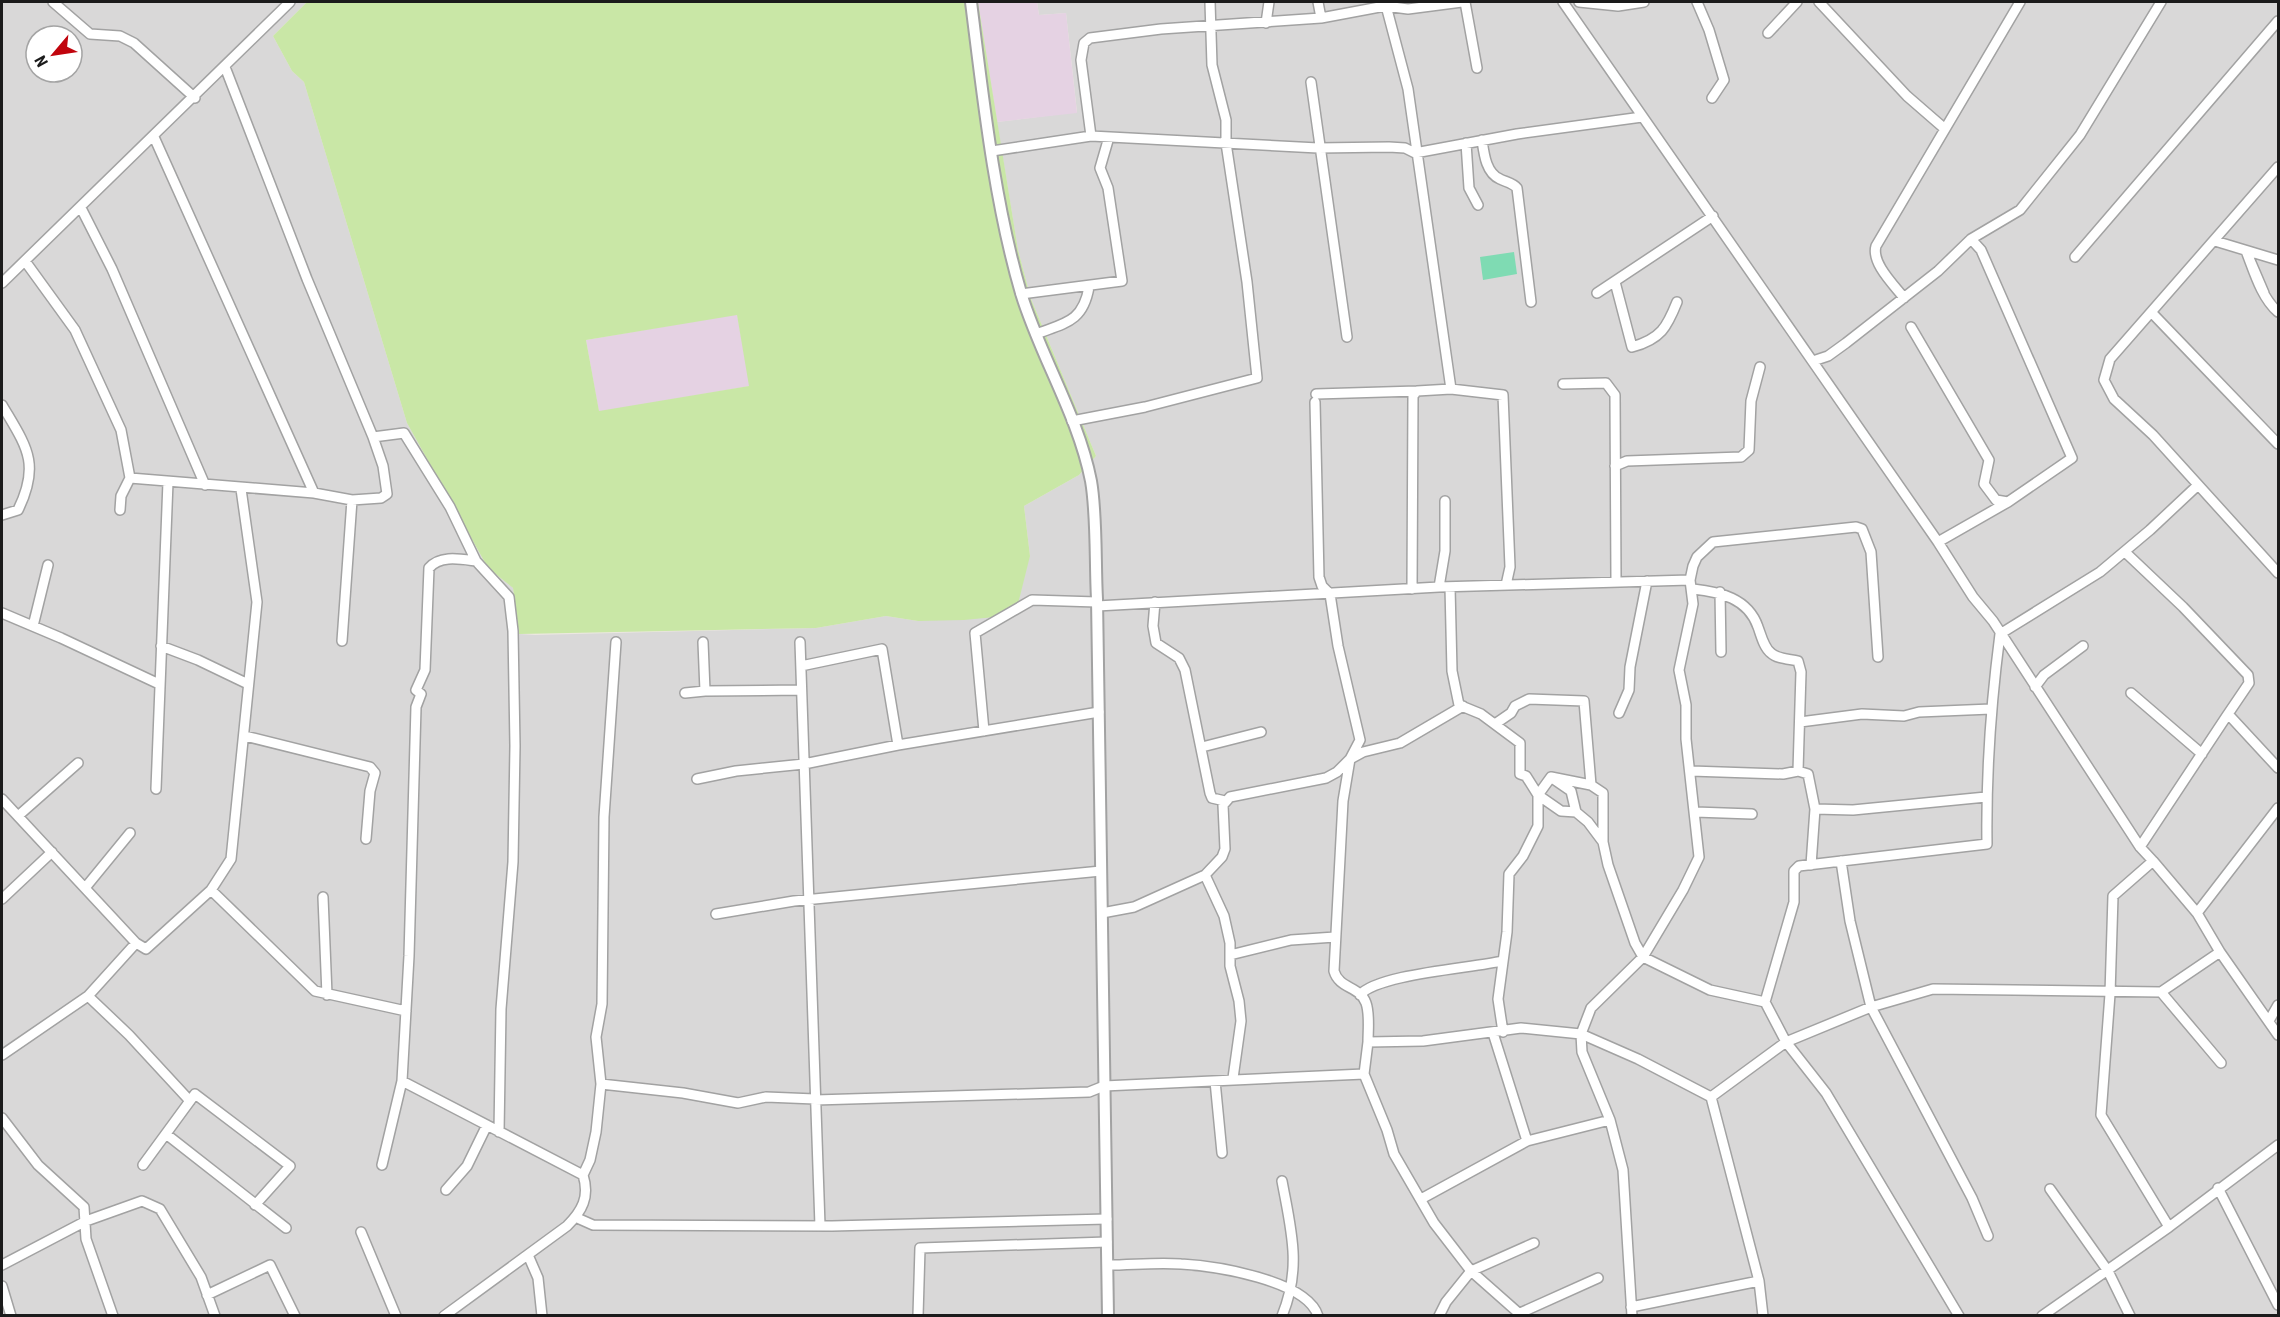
<svg xmlns="http://www.w3.org/2000/svg" width="2280" height="1317" viewBox="0 0 2280 1317" font-family="'Roboto Condensed',sans-serif">
<style>
.residential{fill:#d9d8d8;fill-rule:evenodd}
.industrial{fill:#e5d2e3}
.grass{fill:#c9e7a6;fill-rule:evenodd}
.pitch{fill:#7fdbb3}
.lines{fill:none;stroke-linecap:round;stroke-linejoin:round}
.minor-casing{stroke:#a2a2a2;stroke-width:12}
.tertiary-casing{stroke:#a2a2a2;stroke-width:14}
.minor{stroke:#fff;stroke-width:9}
.tertiary{stroke:#fff;stroke-width:10}
</style>
<rect width="100%" height="100%" fill="#ece8e0"/>
<path class="residential" d="M2,2h305l-34,34 19,35 12,11 103,341 81,145 25,20 6,46 16,1 281,-7 70,-12 32,5 112,-65 -6,-50 55,-31 17,-19 -65,-157 -13,-49 -21,-128 80,-10 -11,-99 -27,2 -2,-13h1241v1313l-2276,1zM36,36h36v36h-36z"/>
<path class="industrial" d="M978,2h59l2,13 27,-2 11,100 -80,9z
M737,314l13,72 -151,26 -13,-72z"/>
<path class="grass" d="M307,2h671l40,248 13,49 65,157 -17,19 -55,31 6,50 -12,48 -23,13 -31,3 -46,1 -32,-5 -70,12 -297,6 -6,-46 -25,-20 -81,-145 -103,-341 -12,-11 -19,-35zM737,315l12,71 -150,25 -13,-71z"/>
<path class="pitch" d="M1514,252l3,22 -34,6 -3,-23z"/>
<g class="lines">
<g class="minor-casing">
<path id="minor" d="M53,2l37,32 30,2 14,7 61,55
M1318,2l3,16
M1385,2l23,87 43,300
M1465,2l12,66
M1563,2l375,540 35,55 20,24 147,226 13,14
M1579,2l39,4 26,-4
M1697,2l12,28 15,50 -12,18
M1819,2l88,94 38,33
M1266,23l3,-21
M1768,33l29,-31
M1311,82l36,255
M1091,136l-10,-76 3,-17 6,-5 71,-9 160,-11 64,-12 23,3 54,-7
M154,137l160,356
M1482,140c2,14 4,33 18,39 6,3 13,4 17,9l14,114
M1466,143l3,45 9,17
M992,151l99,-15 227,12 71,-1 16,1 10,5 102,-19 125,-17
M2278,167l-168,192 -6,21 10,19 39,36 125,138
M81,208l31,61 93,216
M2215,241l63,19
M2075,257l203,-236
M25,261l50,69 46,100 9,48 -9,18 -1,14
M1615,282l17,65c29,-8 35,-20 45,-45
M2,283l288,-281
M1597,293l116,-77
M2264,293l-18,-42c8,20 15,46 32,61
M1021,294l101,-13 -14,-93 -8,-20 9,-31
M1904,298c-10,-13 -33,-35 -28,-52l144,-244
M2152,313l126,131
M1911,327l78,133 -5,24 12,16 12,2
M1036,334c29,-11 47,-12 53,-47
M1813,361l15,-5 18,-13 92,-72 33,-32 49,-29 60,-75 81,-133
M1563,384l43,-1 9,12 1,185
M1316,394l101,-3
M2,405c24,41 39,58 16,105l-16,5
M1072,421l73,-14 112,-29 -10,-96 -21,-139v-23l-14,-55 -2,-63
M373,437l31,-4 46,74 26,54 33,36 4,34 2,115 -2,116 -12,147 -2,123
M1615,466l12,-5 114,-4 8,-7 2,-49 9,-34
M130,478l184,15 38,7 29,-2 6,-4 -4,-28 -10,-29 -66,-158 -82,-212
M1938,542l70,-40 64,-44 -91,-208 -10,-11
M2125,552l58,55 65,68 1,8 -21,31 50,54
M1439,587l6,-36v-50
M1450,587l2,84 7,34 22,9 39,29v31l6,2 12,19 23,16 15,1 12,10 15,20
M1412,589l1,-193 4,-5 34,-2 52,6 7,172 -4,18
M1693,589c27,3 55,9 65,38 3,8 6,21 13,26 6,6 19,6 27,8l3,11 -3,99
M1720,592l1,60
M1155,602l-2,24 3,17 23,15 6,12 25,123 2,5 13,3
M1097,606l342,-19 251,-7
M2,613l59,25 98,46
M33,626l15,-61
M342,641l10,-141
M703,642l2,49 96,-1
M800,642l20,584
M161,646l37,14 50,24
M801,666l81,-17 16,96
M2035,687l9,-12 39,-29
M685,693l20,-2
M2131,693l71,61
M1619,713l10,-23 1,-23 17,-86
M1800,722l62,-8 42,2 15,-4 72,-3
M1495,724l16,-11 4,-7 14,-7 55,2 7,84
M984,731l-9,-98 57,-33 65,2
M245,736l125,31 5,6 -5,18 -4,48
M1202,747l59,-15
M1352,758l11,-6 37,-9 63,-37
M1350,759l-7,42 -9,170c5,18 26,15 32,32 4,11 2,27 2,39
M1691,771l92,3 15,-3 10,3 7,35 -4,56
M1551,777l40,8 12,8v49l5,23 27,78 8,14 67,33 55,12
M697,779l39,-8 68,-7 94,-19 201,-33
M1555,780l16,11 5,21
M156,789l12,-307
M2,799l134,144 10,6 65,-59 20,-31 26,-257 -16,-113
M1815,809l38,1 133,-13
M1695,812l57,2
M18,816l60,-53
M2140,847l88,-133
M1841,861l9,60 21,86 101,191 16,38
M1205,875l19,41 6,27v23l9,35 2,20 -8,57
M85,888l45,-55
M211,890l104,101 91,20
M323,897l4,98
M2,899l50,-47
M1102,913l32,-6 71,-32 17,-18 3,-8 -2,-44 7,-8 96,-19 11,-6 13,-13 10,-19 -22,-94 -8,-52 -8,-8 -3,-9 -4,-175
M2197,913l81,-105
M716,914l78,-13 307,-30
M1230,955l61,-15 44,-3
M2161,992l60,71
M1360,995c17,-21 113,-27 142,-34
M88,996l41,39 61,66
M2270,1019l8,-14
M1503,1032l-5,-33 9,-67 2,-58 14,-18 15,-30v-31l13,-18
M1493,1033l34,108
M2,1055l86,-59 48,-53
M1364,1074l23,56 7,24 40,69 37,48 51,45
M402,1081l181,94c7,22 -1,36 -16,51l-123,90
M1215,1081l7,72
M601,1084l82,9 55,10 28,-6 49,2
M1711,1097l48,184 4,35
M815,1100l274,-8 15,-6 260,-12 4,-32 55,-1 98,-13 60,6 57,25 73,38 75,-55 85,-35 62,-18 228,3 59,-40 58,83
M2,1118l36,47 46,42 2,32 27,77
M166,1134l120,94
M143,1165l52,-71 95,72 -35,39
M382,1165l20,-84 7,-125 7,-249 5,-13 -5,-4 9,-20 4,-102c11,-13 31,-9 47,-7
M583,1175l7,-15 6,-28 5,-48 -5,-47 6,-33 2,-187 12,-175
M1282,1181c9,49 20,86 0,135
M2218,1188l60,117
M2050,1189l58,82 22,45
M446,1190l21,-24 20,-41
M1421,1199l106,-58 83,-21
M575,1217l18,8 239,1 275,-7
M2169,1227l-68,-112 9,-121 3,-98 40,-35 44,52 23,39
M361,1232l35,84
M528,1255l10,23 4,38
M2,1265l84,-44 56,-20 18,8 41,68 14,39
M1108,1265c24,0 49,-3 73,-1 34,2 126,16 137,52
M2,1286l9,30
M207,1295l63,-30 25,51
M1631,1307l128,-26
M1520,1313l78,-35
M918,1316l2,-68 187,-6
M1439,1316l7,-14 25,-31 63,-28
M1632,1316l-9,-146 -13,-50 -28,-68 -1,-18 10,-26 52,-51 40,-67 16,-33 -13,-118v-34l-7,-35 14,-66 -3,-24 3,-14 4,-9 16,-15 143,-15 6,2 9,23 7,105
M1959,1316l-133,-223 -40,-51 -21,-40 29,-100v-31l5,-5 188,-22c-1,-71 4,-141 13,-210l100,-62 50,-42 48,-45
M2042,1316l127,-89 109,-82"/>
</g>
<g class="tertiary-casing">
<path id="tertiary" d="M971,2c12,95 23,199 50,291 19,63 57,122 70,188 6,34 4,82 6,118l11,717"/>
</g>
<use href="#minor" class="minor"/>
<use href="#tertiary" class="tertiary"/>
</g>
<rect width="2280" height="1317" fill="none" stroke="#1b1b1b" stroke-width="6"/>
<g transform="translate(54 54) rotate(241)"><circle r="28" fill="#ffffff" stroke="#a4a4a4" stroke-width="1.5"/>
<path d="M0-4.5L10 22L0 15L-10 22Z" fill="#c1040d"/>
<text y="-9" font-size="16" font-weight="bold" text-anchor="middle" fill="#1b1b1b">N</text>
</g>
</svg>
